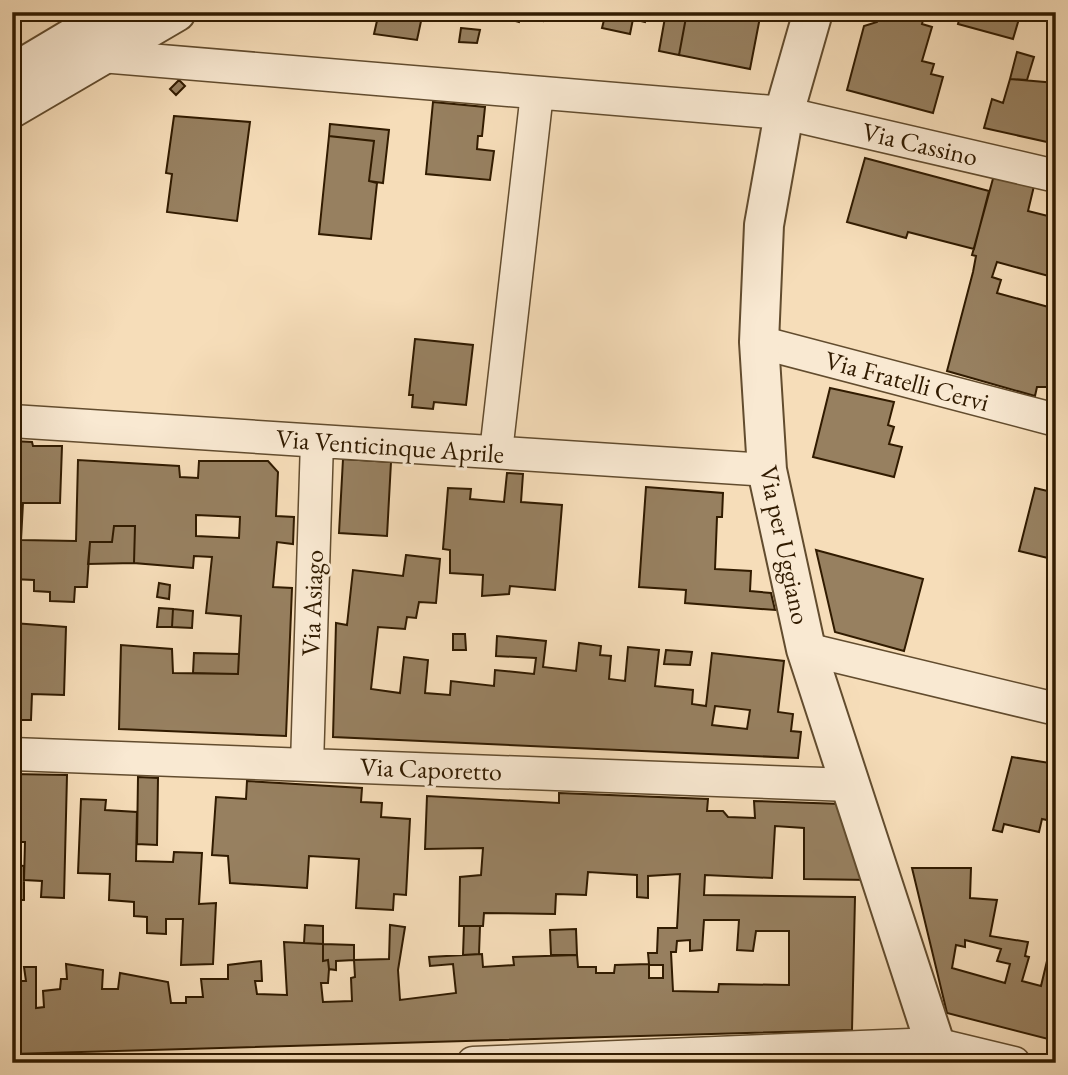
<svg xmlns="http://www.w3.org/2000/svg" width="1068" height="1075" viewBox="0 0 1068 1075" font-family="'EB Garamond',serif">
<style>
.building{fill:#978060;stroke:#311b00;stroke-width:2;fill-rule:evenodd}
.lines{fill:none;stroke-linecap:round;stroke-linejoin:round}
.minor-casing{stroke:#624c2e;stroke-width:35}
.tertiary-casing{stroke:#624c2e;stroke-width:42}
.minor{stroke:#f9e9d2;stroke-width:32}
.tertiary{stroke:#f9e9d2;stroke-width:38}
.labels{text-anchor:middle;stroke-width:6;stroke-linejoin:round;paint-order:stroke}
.street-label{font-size:26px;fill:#311b00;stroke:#f9e9d2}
</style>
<rect width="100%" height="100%" fill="#f6ddb9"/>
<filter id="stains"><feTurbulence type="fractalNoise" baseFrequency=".00286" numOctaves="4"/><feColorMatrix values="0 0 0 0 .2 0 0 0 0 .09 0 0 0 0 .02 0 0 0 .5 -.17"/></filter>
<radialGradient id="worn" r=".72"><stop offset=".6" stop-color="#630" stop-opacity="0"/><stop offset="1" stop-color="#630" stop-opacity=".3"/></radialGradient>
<path class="building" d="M379,12h44l-6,28 -43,-6z
M499,12h46l-2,9 -23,-4 -1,5 -11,-3v-5z
M606,12h-2h61l-1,5 -17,-3 -2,8 -12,-3 -3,15 -28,-6z
M666,12h21l-8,43 -20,-4z
M687,12h74l-11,57 -71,-14z
M880,12h45l-3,12 10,3 -10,34 12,3 -3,10 12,3 -10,36 -86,-23 17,-64 13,-4z
M961,12h60l-8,27 -55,-15z
M461,28l19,2 -3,13 -18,-1z
M1017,52l17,5 -7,23 -17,-1z
M1010,79l46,4v61l-72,-16 8,-29 11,4z
M179,80l6,6 -9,9 -6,-6z
M433,102l52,5 -3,29h-4l-1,13 17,2 -4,29 -64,-6z
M174,116l76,6 -13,99 -70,-9 5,-38 -6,-1z
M330,124l59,6 -6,53 -14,-2 5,-40 -45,-5z
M329,136l45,5 -5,40 8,2 -6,56 -52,-5z
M865,158l124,33 -15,58 -66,-17 -2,6 -59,-16z
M994,175l40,11 -6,25 28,7v60l-59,-16 -5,15 9,3 -4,13 59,16v78h-19l-2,9 -88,-25 26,-99 3,-16 -4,-1z
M415,339l58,6 -7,60 -32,-3 -1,7 -21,-2 1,-12h-4z
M830,388l64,14 -6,23 6,2 -5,17 13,3 -8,30 -81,-20z
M12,441l20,1 1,4h29l-2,57h-37l-2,37 55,1 2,-81 101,6 1,11 18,1 1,-17h69l10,11 -2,44 18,1 -1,27 -16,-2 -4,45 19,1 -6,148 -167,-7 2,-84 51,4 1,24 65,1 3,-58 -35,-3 6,-56 -18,-1 -1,12 -59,-5 1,-37h-21l-2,16h-22l-3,45h-12l-1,15 -24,-1v-9l-16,-1v-11l-22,-1zM196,515l44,2 -1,21 -43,-2z
M343,459l48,3 -4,74 -48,-3z
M507,473l16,1 -2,28 41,3 -7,85 -45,-4 -1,8 -27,2 1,-21 -33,-2v-23l-7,-1 5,-61 23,1 -1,10 34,3z
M646,487l77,6 -1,24h-5l-2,52 36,2 -1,20 21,2 4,17 -90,-7 1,-13 -47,-3z
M1035,488l21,5v67l-37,-9z
M114,526h21l-1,37 -46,1 2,-22h22z
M816,550l107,29 -19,72 -69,-19z
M406,555l34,4 -4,44 -17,-1 -3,16 -9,-1 -2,12 -27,-2 -7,62 29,4 4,-36 24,3 -3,33 25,2 1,-14 43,5 1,-16 39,4 2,-16 -40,-2 1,-20 49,5 -3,26 33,4 3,-28 22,3 -1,9 11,1 -2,23 16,2 3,-34 31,3 -4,36 38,4 -1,14 14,2 6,-53 72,8 -6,51 15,2 -2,17 10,1 -3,26 -465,-21 3,-114 11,2 6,-55 50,6zM715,706l35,4 -3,19 -35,-4z
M159,583l11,2 -1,14 -12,-2z
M159,608l14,1 -1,18h-15z
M173,609l20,2 -1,17 -20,-1z
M13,623l53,4 -2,68 -32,-1 -1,26h-19z
M453,634h12l1,16h-13z
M666,650l26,2 -2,13 -26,-1z
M194,653l45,1 -1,20 -45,-1z
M1012,757l44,7v58l-14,-3 -3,13 -35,-8 -2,8 -9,-2z
M12,774l55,1 -3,123 -23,-1 1,-16 -18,-1 1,-38h-13z
M138,777l20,1 -1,67 -20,-1z
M247,781l115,7 -1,14 21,1 -1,14 29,2 -4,76 -12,-1 -1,16 -37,-2 3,-49 -50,-3 -2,32 -77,-5 -2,-27 -16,-1 4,-58 30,2z
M559,793l149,6 -1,12h16l5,6 27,1 -1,-17 88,3 28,76 -66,-1v-51l-29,-2 -3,52 -67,-3 -1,20 151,2 -3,133 -840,24v-73h14l-2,-14h12v41l8,-1 -1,-16 17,-2 1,-10h6l-1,-15 37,6 -1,19h16l2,-16 48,9 3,21h15v-6h17l-2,-18h27v-14l33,-4 1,20h-7l2,13 30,1 -3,-53 39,2v17l5,-1 1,9 -1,14h-7l2,19 29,-1 -1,-23 4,-1 -1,-17 35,-1 1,-34 15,2 -7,43 2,30 56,-7 -3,-29 -23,2 -1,-9 53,-3 1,13 31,-2 -1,-8 64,-2 1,12h18v6h18l1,-8 34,-1 -1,-11h9l1,-25h19l3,-54 -32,2v22l-11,-1v-22l-49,-3 -2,23 -30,-1 -1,20 -71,-1 -1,13h-24l1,-49 21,-2 2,-27 -58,1 2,-53 132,7zM704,920h35l-2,30 16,1 3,-20h33v54l-70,-1 -1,8 -45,-1 -2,-39h5l1,-11 13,-1v11l12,-1zM649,965h14v13h-14z
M81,799l25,1 -1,10 32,2 -1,49 37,1 1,-10 28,1 -3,51 17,-1 -3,61 -32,1 2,-46h-17v15l-19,-1v-16l-13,-1v-14l-25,-2 1,-26 -32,-1z
M12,864l12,2v34h-12z
M912,868h59l-1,30 27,2 -7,36 38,6 -3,14 4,1 -7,24 19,5 11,-46h4v101l-109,-28zM965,940l36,9 -4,12 13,3 -5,19 -53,-15 4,-23 9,2z
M305,925l18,1v18l-19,-1z
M464,926h16l-1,28 -16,1z
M576,929l1,26h-26l-1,-25z
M323,944l31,1v15l-18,1v9l-7,-1 -1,-9 -5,1z"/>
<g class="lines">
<g class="minor-casing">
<path id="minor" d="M101,56l683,57 272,63
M759,342l297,78
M12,421l755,49
M496,452l41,-359
M806,649l250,60
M12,754l838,31
M307,765l10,-324
M473,1063l462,-19 79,19"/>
</g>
<g class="tertiary-casing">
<path id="tertiary" d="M813,12l-29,101 -20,112 -5,117 8,128 39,179 129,395 2,19
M12,74l104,-62
M12,108l164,-96"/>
</g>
<use href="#minor" class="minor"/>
<use href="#tertiary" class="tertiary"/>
</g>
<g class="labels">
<g class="street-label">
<text transform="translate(920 144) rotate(13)" y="9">Via Cassino</text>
<text transform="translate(907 381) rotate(15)" y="9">Via Fratelli Cervi</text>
<text transform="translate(390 446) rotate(4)" y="9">Via Venticinque Aprile</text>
<text transform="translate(785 545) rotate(78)" y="9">Via per Uggiano</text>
<text transform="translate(312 603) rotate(-88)" y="9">Via Asiago</text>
<text transform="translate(431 769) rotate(2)" y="9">Via Caporetto</text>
</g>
</g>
<rect width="1068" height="1075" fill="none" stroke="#f6ddb9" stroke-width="42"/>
<rect x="14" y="14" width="1040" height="1047" fill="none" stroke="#311b00" stroke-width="3.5"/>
<rect x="21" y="21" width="1026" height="1033" fill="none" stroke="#311b00" stroke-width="2"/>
<rect width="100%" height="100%" filter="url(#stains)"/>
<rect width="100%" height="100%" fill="url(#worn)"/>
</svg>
